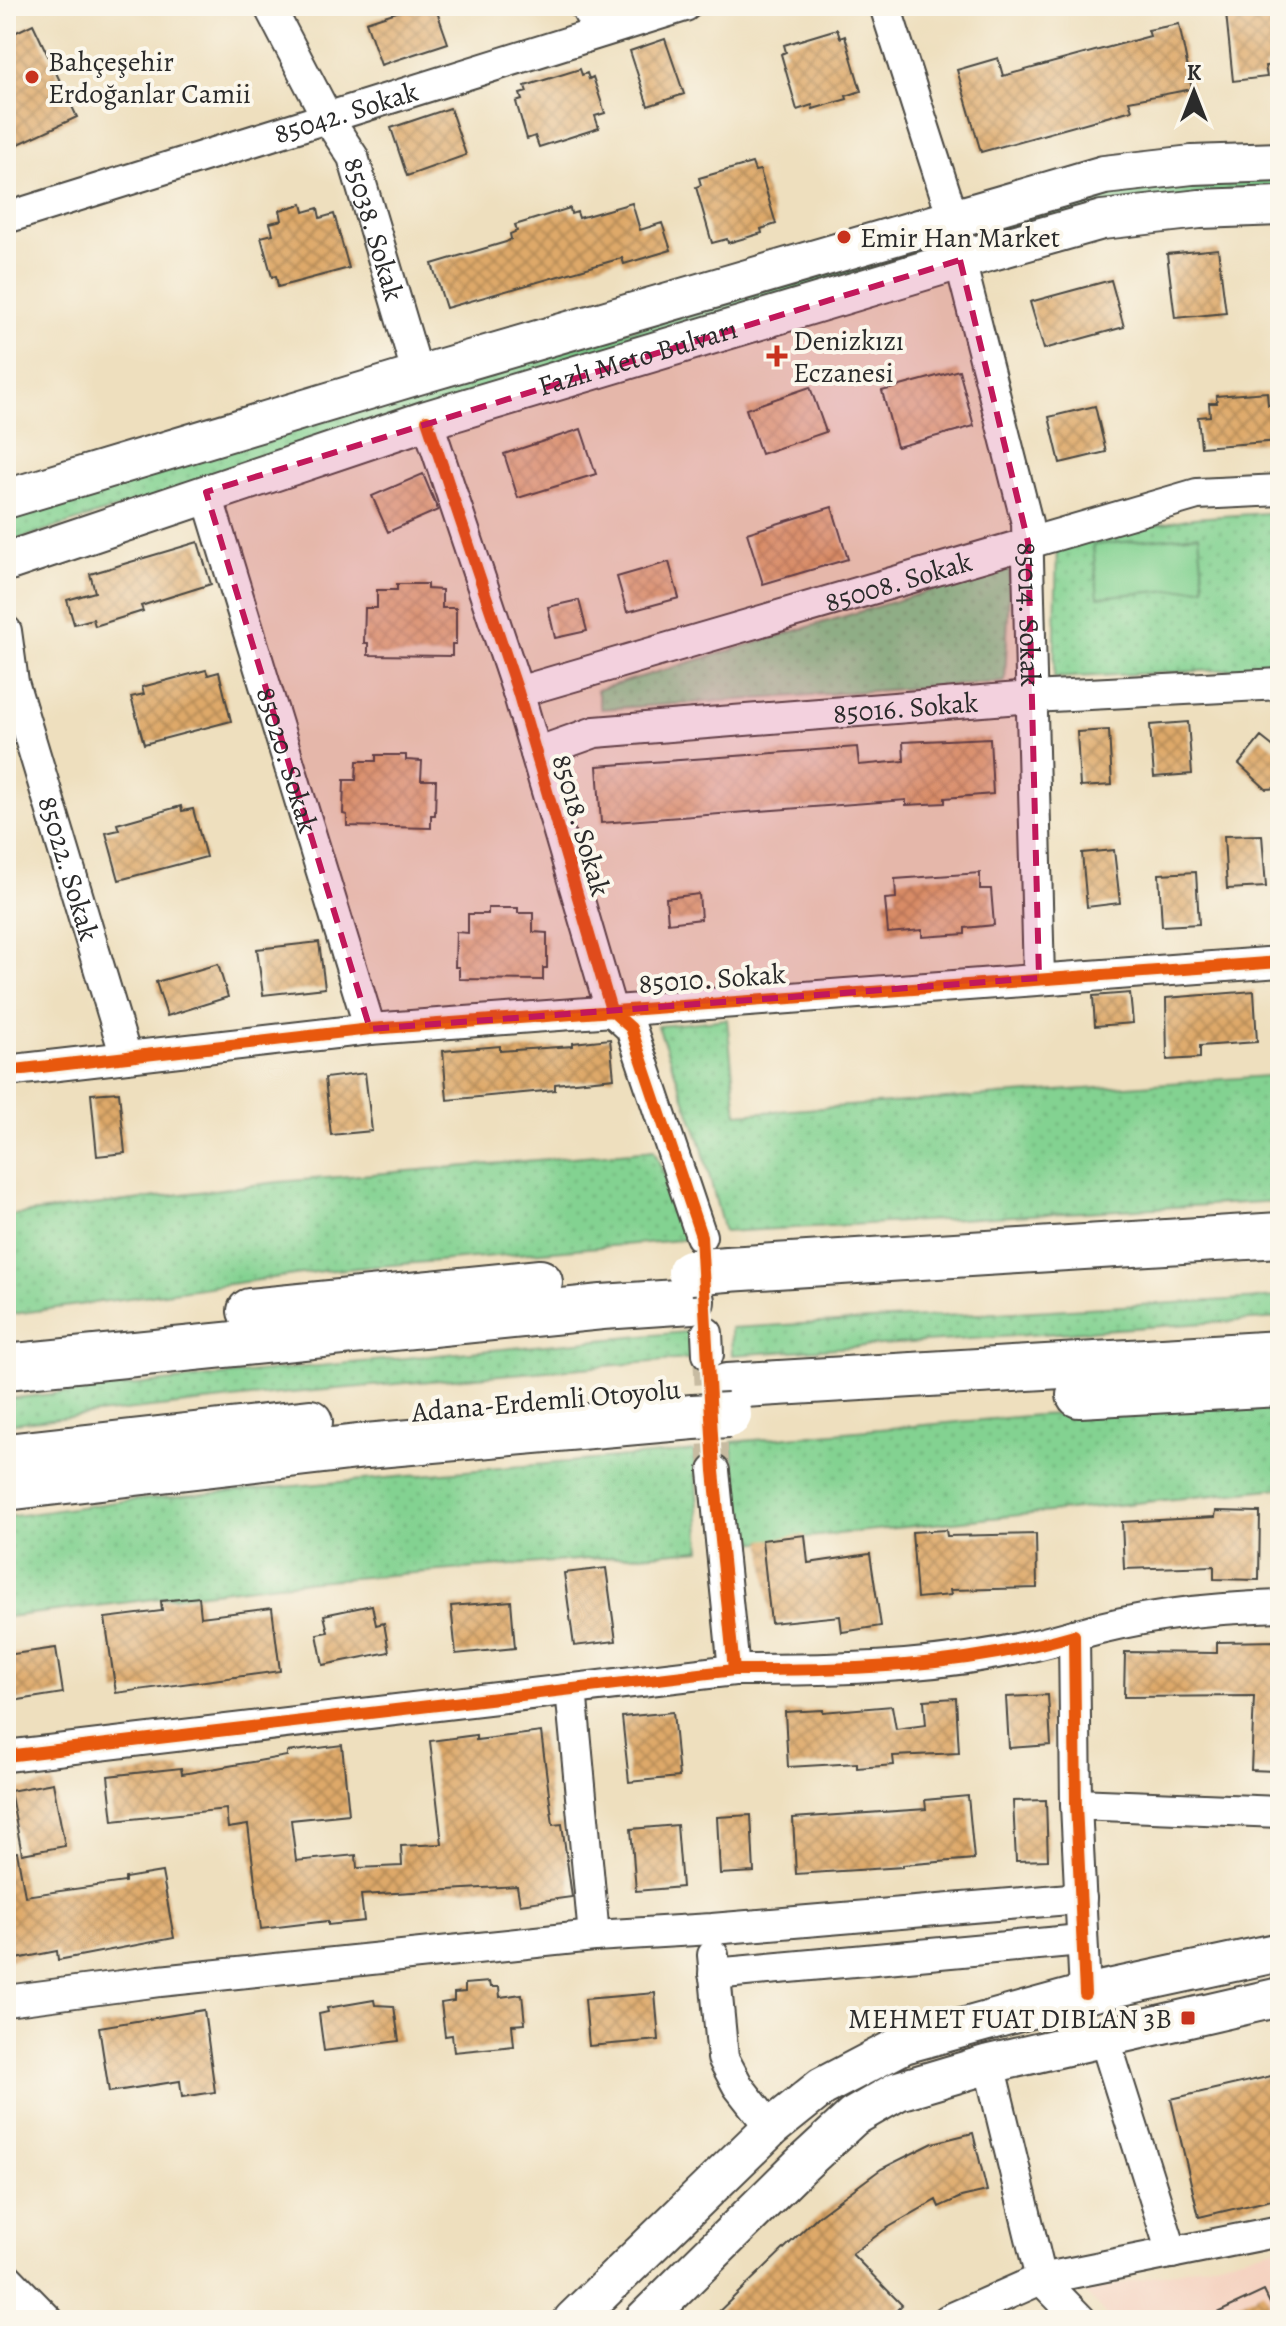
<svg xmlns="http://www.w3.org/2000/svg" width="1286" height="2326" viewBox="0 0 1286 2326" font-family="Alegreya,serif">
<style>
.built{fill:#f5d3c1}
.grass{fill:url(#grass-dots);stroke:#577e5e;stroke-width:2}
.garden{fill:#83d291;stroke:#577e5e;stroke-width:2}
.building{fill:url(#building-cross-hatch)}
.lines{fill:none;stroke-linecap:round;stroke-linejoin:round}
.minor-tunnel{stroke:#c7bba1;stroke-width:30;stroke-dasharray:30 15;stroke-linecap:butt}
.minor-casing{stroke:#484641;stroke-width:34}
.major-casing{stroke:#484641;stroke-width:42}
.highway-casing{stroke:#484641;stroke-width:48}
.minor{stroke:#fff;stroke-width:30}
.major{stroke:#fff;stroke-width:38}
.highway{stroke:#fff;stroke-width:44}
.highway-bridge-casing{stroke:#484641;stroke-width:48;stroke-linecap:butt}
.highway-bridge{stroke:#fff;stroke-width:44}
.cycleway-casing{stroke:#fbf7ec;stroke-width:17}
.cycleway{stroke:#e8590c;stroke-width:12}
.marked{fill:#c2185b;fill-opacity:0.2;stroke:#c2185b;stroke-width:6;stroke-dasharray:16 10;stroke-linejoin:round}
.poi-dot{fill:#c8321e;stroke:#fbf7ec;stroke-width:3}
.labels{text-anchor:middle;stroke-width:8;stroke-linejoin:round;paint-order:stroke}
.poi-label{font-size:28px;fill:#2b2b2b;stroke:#fbf7ec;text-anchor:start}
.street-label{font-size:28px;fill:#2b2b2b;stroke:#fbf7ec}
</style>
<defs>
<pattern id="grass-dots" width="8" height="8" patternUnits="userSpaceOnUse" patternTransform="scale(2)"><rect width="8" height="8" fill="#83d291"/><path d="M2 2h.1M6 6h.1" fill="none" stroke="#71b47d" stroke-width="1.8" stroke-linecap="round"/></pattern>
<pattern id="building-cross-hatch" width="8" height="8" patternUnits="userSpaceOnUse" patternTransform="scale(2)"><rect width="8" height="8" fill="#dea969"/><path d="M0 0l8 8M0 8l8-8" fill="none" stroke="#b48a57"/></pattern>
</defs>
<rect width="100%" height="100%" fill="#fbf7ec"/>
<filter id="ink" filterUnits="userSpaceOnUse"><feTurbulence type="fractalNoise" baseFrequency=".0125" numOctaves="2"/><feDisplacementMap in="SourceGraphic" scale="16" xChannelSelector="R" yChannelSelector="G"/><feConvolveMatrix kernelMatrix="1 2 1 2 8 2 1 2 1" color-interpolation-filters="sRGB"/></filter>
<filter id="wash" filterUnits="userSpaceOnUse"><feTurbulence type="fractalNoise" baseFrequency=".006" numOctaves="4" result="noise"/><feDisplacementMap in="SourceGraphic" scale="32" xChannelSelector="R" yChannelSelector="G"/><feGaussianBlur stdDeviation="1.8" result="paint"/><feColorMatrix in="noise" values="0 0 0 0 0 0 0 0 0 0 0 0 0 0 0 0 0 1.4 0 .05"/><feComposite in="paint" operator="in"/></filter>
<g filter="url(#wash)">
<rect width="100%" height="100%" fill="#eedfbe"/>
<path class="built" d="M1280,2247v73h-170l-25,-28z"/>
<path class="grass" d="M1280,176v12l-289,47 -5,-5v-7l155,-38z
M926,243l3,11 -923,289v-29z
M1280,512v155l-226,11 3,-135 136,-25z
M1010,567l-5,115 -404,27 -4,-19z
M727,1019l10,95 543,-39v126l-556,31 -23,-88 -43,-118z
M654,1150l37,89 -368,32 -317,44v-99l273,-34z
M1280,1297v21l-548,37 -1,-27z
M696,1331l1,27 -418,36 -273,30v-25l270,-29z
M1280,1405v83l-539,56 -9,-102 306,-27z
M694,1451l7,99 -424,34 -271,33v-100l118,-16z"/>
<path class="garden" d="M1199,535l5,52 -106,10 -5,-52z"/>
<g id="blocks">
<path class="building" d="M415,6h20l13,37 -67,22 -15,-43z
M1274,8l6,56 -15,2 2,11 -34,4 -7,-68z
M33,24l44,93 -71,33v-113z
M1179,24l13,65 -63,12 3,9 -151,42 -24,-82 41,-12 5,18 147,-40 -2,-6z
M837,29l3,9 5,-2 16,55 -15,5 1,3 -34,10 -1,-4 -15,5 -16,-56 5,-2 -2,-7z
M665,39l19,55 -36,12 -18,-55z
M580,69l2,6 5,-2 2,6 4,-2 12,36 -10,3 4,12 -60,19 -4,-11 -8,3 -11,-37 6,-2 -2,-6 7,-2 -2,-6z
M450,108l16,47 -59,21 -16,-48z
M752,163l3,8 5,-1 16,54 -15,5 1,4 -34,10 -1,-4 -15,4 -16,-56 5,-2 -2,-7z
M632,203l8,27 22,-7 9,27 -47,14 -2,-6 -176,50 -14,-44 74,-22 5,-3 -1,-5 7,-3 -2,-6 55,-17 1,6 6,-2 2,6z
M302,204l2,8 14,-4 2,10 14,-4 15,54 -71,19 -2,-11 -4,1 -11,-40 12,-3 -3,-11 12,-3 -2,-10z
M1218,249l8,64 -51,5 -8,-64z
M1111,280l13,47 -80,22 -14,-47z
M959,370l15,56 -77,21 -15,-56z
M810,387l16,45 -65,22 -15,-45z
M1267,392l1,13h7l1,11h4v25l-79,6 -3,-30 12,-1 -1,-13h8l-1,-7z
M1095,406l11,46 -46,11 -11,-46z
M581,429l15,45 -78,24 -14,-44z
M423,474l15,36 -50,22 -16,-36z
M832,507l16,52 -85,25 -16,-51z
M198,542l13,42 -70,22 2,5 -48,15 -2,-7 -19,5 -7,-24 28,-8 -5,-18z
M669,562l10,36 -52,14 -10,-35z
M397,584h30v5l15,1v18h14v36h-4v12l-84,-1v-12h-4l1,-35h12v-18h20z
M579,600l8,31 -32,7 -7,-31z
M206,670l2,5 11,-3 12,49 -87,23 -13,-47 13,-3 -2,-7z
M1188,722l4,52 -38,3 -4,-52z
M1109,730l3,55 -32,2 -3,-55z
M1261,737l19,15v36l-14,1 -27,-25z
M990,738l3,56 -48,4v5l-39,2v-5l-305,23 -4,-57 260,-19 2,18 45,-4 -1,-19z
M376,755h30v5l16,1 -1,19h15l-1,35h-4v13l-84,-2v-11l-4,-1 1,-34h12l1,-19h19z
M181,806l1,5 11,-2 13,48 -87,23 -13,-47 13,-3 -2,-6z
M1262,835l4,52 -39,2 -3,-53z
M1114,850l6,53 -33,4 -5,-54z
M1196,872l3,52 -37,2 -3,-52z
M980,873v16h11l3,36 -29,3v6l-43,3v-7l-34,3 -3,-34 11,-1 -1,-19z
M699,894l2,25 -33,4 -2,-25z
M488,908h30v5h15v19l14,1v35h-4v12l-84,-1v-12h-4l1,-35 12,1v-19h20z
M319,942l6,46 -62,7 -6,-46z
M218,964l10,33 -61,19 -11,-34z
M1254,991l3,51 -57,4v12l-33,2 -1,-62z
M1130,993l3,30 -38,3 -2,-30z
M610,1039l4,39 -59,6v6l-108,10 -4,-49 57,-5v5l73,-5v-3z
M365,1073l7,58 -41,4 -6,-57z
M119,1092l6,61 -28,3 -6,-62z
M1216,1511l44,1 -1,68 -45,-1v-13l-90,3 -2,-47 93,-5z
M946,1530l1,6 89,-2 1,54 -87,2 1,5 -34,3 -5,-66z
M805,1535l3,28 62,-9 11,72 -39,6 -2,-16 -69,7 -9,-83z
M606,1568l10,73 -42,5 -10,-73z
M199,1597l2,20 71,-9 8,63 -164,22 -11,-75 57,-7 -1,-10z
M511,1601l4,47 -59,6 -5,-48z
M372,1605l4,20 8,-2 5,29 -66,13 -6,-31 11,-2 -4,-17z
M1280,1641v54h-3l-3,76 -23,-1 3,-74 -130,1 1,-45 92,1v-11z
M56,1648l7,45 -57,9v-47z
M1048,1695l3,50 -42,3 -3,-51z
M956,1698l3,55 -66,3 1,9 -37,3v-5l-69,4 -3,-55 38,-2v2l69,-6 4,23 30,-4 -2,-25z
M673,1712l6,65 -50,5 -7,-65z
M541,1732l12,93 9,-1 10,73 -52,7 -3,-18 -156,9 3,26 -36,4v-4l-67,8 -13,-104 -20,3 -2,-19 -113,12 -5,-45 73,-8 1,6 105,-18v-4l55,-7 7,69 -58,6 5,41 60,-6 1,13 45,-2 -1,-20 41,-2 -12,-103 46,-6v5z
M53,1783l12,63 -43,8 -12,-63z
M968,1796l6,63 -71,6v2l-107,7 -3,-56 133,-9 -1,-9z
M1046,1800l2,60 -32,1 -3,-60z
M751,1815l3,57 -34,2 -3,-57z
M677,1825l5,62 -46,4 -5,-62z
M17,1852l8,44 100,-14v-4l37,-6 12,66 -116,22 -1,-9 -51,10v-108z
M489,1982l1,5h9l1,10 22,-3 3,30 -13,1 2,21 -60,6 -2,-17 -7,1 -4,-33 13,-2v-8l11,-1v-8z
M655,1993l4,47 -70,6 -4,-47z
M374,2000l1,5 19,1 5,35 -75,10 -5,-37 9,-2 -1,-4z
M204,2010l11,82 -33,5 -2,-16 -71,11 -10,-65z
M1280,2074v124l-81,19 -28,-118z
M973,2133l14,58 -26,6 -22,10 -3,-7 -52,30 -32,24 50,51 -15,15h-177l109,-105 62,-46 52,-26z
M1264,2291l14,29h-76z"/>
</g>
</g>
<g filter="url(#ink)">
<use href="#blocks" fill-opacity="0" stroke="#484641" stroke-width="2"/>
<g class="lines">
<path class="minor-tunnel" d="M708,1354l6,117"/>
<g class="minor-casing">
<g id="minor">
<path id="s1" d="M269,6l59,113 25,38 65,218"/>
<path d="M585,6l14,26"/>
<path id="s2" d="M885,6l68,212 11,58 63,247 12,455"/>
<path id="s3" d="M6,218l679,-212"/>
<path d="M427,420l91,272 93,318 20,18 70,208"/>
<path id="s4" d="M206,492l164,537"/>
<path id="s5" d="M6,631l7,51 113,375"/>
<path id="s6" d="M518,692l679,-198 83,-4"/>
<path id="s7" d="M536,753l59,-21 437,-35 248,-13"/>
<path d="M6,1071l364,-42 910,-67"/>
<path d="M707,1333l1,21"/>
<path d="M714,1471l20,199"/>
<path d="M1074,1635c67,-20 136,-27 206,-29"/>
<path d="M571,1689l23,247"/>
<path d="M6,1756l728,-86c116,0 227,-2 340,-35l2,169 9,190"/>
<path d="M1076,1804l204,8"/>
<path d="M713,1955l10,103 15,28 33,42"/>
<path d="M714,1974l367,-34"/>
<path d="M6,2001l154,-20 434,-45 118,-7 369,-31"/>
<path d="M1104,2037l68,216"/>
<path d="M989,2064l52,215 40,41"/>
<path d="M6,2277l42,43"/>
<path d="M948,2320l93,-41 239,-48"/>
</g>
</g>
<g class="major-casing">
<g id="major">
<path d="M6,499l412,-124 686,-200 88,-10 88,-3"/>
<path id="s8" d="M6,562l421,-142 533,-160 142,-40 98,-11 80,-3"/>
<path d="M573,2320l198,-192 51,-41 82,-43 181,-50 195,-42"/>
<path d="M644,2320l156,-154 53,-49 45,-26 91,-27 291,-67"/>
</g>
</g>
<g class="highway-casing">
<path id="highway" d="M727,1269l553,-34
M250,1311l290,-29
M6,1367l596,-60 90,-6
M727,1386l553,-33
M1079,1395l201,-11
M6,1456l304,-34
M6,1488l360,-42 327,-29"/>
</g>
<use href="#minor" class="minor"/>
<use href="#major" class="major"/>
<use href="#highway" class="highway"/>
<g class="highway-bridge-casing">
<path id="highway-bridge" d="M690,1272l37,-3
M693,1417l36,-2"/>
</g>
<use href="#highway-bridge" class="highway-bridge"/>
<g class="cycleway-casing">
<path id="cycleway" d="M427,420l91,272 93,318 20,18 70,208 13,235 20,199
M6,1071l364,-42 910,-67
M6,1756l728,-86c116,0 227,-2 340,-35l2,169 9,190"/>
</g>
<use href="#cycleway" class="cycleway"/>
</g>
</g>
<path class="marked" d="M960,260l68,282 11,436 -669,51 -164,-537z"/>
<g class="poi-dot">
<circle cx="32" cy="77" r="8"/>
<circle cx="844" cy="237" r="8"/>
<path d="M773 344h8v8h8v8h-8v8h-8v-8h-8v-8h8z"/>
<rect x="1180" y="2010" width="16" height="16" rx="4"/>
</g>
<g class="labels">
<g class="poi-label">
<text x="48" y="71">Bahçeşehir<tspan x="48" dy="32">Erdoğanlar Camii</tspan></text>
<text x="860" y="247">Emir Han Market</text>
<text x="793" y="350">Denizkızı<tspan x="793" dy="32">Eczanesi</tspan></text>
<text x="1172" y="2028" text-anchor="end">MEHMET FUAT DIBLAN 3B</text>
</g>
<g class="street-label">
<text dy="10" stroke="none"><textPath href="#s3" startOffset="356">85042. Sokak</textPath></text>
<text dy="10" stroke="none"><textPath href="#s1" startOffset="248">85038. Sokak</textPath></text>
<text dy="10" stroke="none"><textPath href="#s8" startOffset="664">Fazlı Meto Bulvarı</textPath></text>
<text dy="10" stroke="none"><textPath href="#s6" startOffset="396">85008. Sokak</textPath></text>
<text dy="10" stroke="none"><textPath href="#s2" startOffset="628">85014. Sokak</textPath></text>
<text dy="10" stroke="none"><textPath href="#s7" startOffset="374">85016. Sokak</textPath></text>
<text dy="10" stroke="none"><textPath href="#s4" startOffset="280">85020. Sokak</textPath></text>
<text transform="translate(582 825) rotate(74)" y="10">85018. Sokak</text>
<text dy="10" stroke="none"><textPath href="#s5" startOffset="246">85022. Sokak</textPath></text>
<text transform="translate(712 978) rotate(-4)" y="10">85010. Sokak</text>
<text transform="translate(546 1400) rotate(-5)" y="10">Adana-Erdemli Otoyolu</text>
</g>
</g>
<rect width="1286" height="2326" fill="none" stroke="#fbf7ec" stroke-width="32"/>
<g transform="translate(1194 92)" stroke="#fbf7ec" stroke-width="6" paint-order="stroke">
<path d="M0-6L14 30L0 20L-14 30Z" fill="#2b2b2b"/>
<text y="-12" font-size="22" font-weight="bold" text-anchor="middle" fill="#2b2b2b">K</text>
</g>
</svg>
